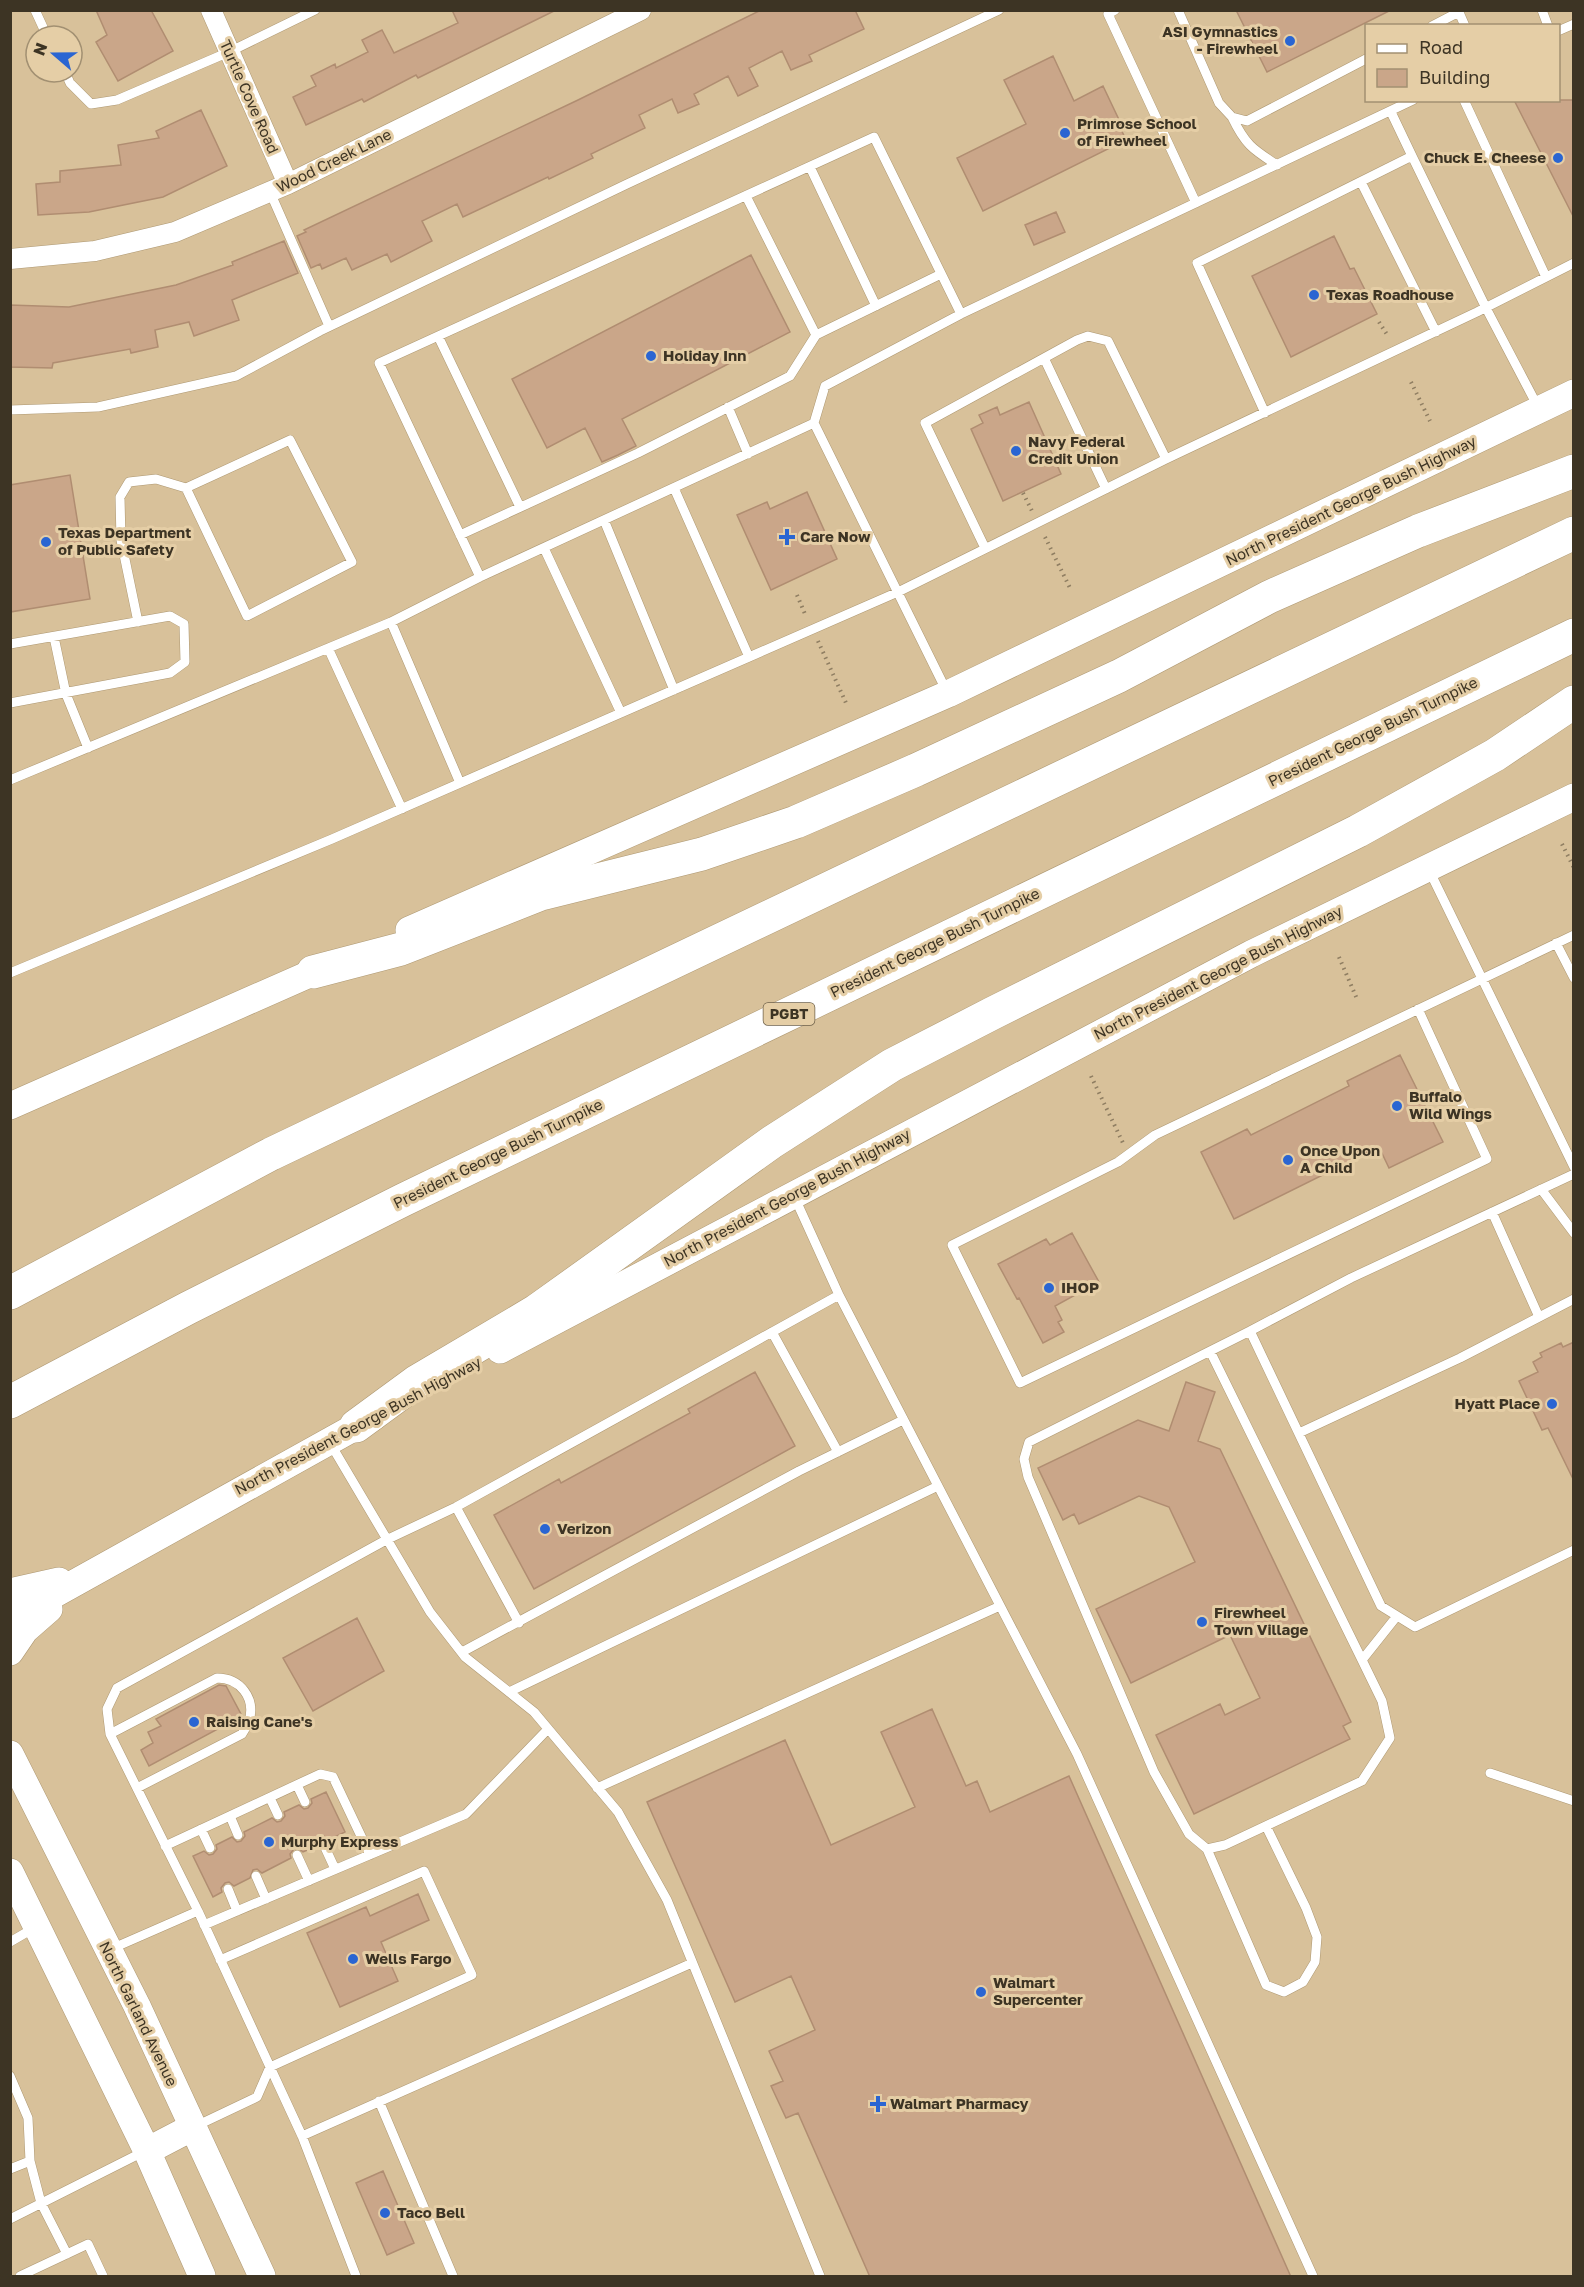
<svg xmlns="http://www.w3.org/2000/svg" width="1584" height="2287" viewBox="0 0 1584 2287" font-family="'Golos Text',sans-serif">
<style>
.building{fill:#caa689;stroke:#b08d71;stroke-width:1.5}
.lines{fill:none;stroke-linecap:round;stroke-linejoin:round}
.lane-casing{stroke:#ae9872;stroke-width:10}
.street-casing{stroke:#ae9872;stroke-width:21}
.secondary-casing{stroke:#ae9872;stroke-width:28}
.highway-casing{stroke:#ae9872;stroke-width:34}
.path{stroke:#8f7e62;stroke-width:4;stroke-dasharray:1.5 4.5;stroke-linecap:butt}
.lane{stroke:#fff;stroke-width:9}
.street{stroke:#fff;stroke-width:20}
.secondary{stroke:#fff;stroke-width:27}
.highway{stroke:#fff;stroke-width:33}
.poi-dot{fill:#2a65d2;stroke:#e5cea6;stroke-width:2}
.labels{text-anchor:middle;stroke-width:6;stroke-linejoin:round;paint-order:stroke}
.shield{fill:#e5cea6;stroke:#6f624b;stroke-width:1.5}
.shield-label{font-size:14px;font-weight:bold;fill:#3d3424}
.poi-label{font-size:15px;font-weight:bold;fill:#3d3424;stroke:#e5cea6;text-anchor:start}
.street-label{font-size:15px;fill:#3d3424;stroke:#e5cea6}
</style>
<rect width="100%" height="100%" fill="#d8c19a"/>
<path class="building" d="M96,10h55l22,41 -55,30 -22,-39 11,-7z
M452,10h104l-138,68 -2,-3 -52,27 -2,-3 -56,26 -13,-28 23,-11 -5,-10 24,-12 1,4 32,-16 -6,-12 20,-10 12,23 64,-30z
M761,10h94l9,19 -55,26 3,6 -21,9 -9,-19 -33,17 9,18 -20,10 -10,-20 -34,18 5,10 -21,9 -6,-14 -33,16 6,13 -54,26 2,4 -44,21 -1,-2 -85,40 -6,-13 -35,17 10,20 -41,21 -4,-8 -35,16 -6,-12 -24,11 -2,-5 -9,4 -14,-32 9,-4 -2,-2 274,-130z
M1236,10h155l-124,62z
M1053,56l21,45 29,-15 18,38 -2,1 7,15 -143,71 -26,-53 69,-34 -22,-44z
M1514,100h60v118z
M201,110l26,56 -64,31 -74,15 -51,3 -2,-31 24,-2v-11l61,-6 -3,-20 41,-7 -3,-7z
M1056,212l9,20 -31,13 -9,-20z
M1334,236l16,33 4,-1 23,46 -86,43 -39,-81z
M284,241l14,32 -66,27 7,20 -45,16 -5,-14 -34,8 3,17 -27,6 -1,-4 -77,14 -1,5 -42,-1v-62l59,2 107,-22 57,-20 -1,-3z
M751,255l39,77 -168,87 14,27 -18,9 -16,7 -17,-34 -38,20 -35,-69z
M1029,402l32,72 -58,27 -32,-72 12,-6 -4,-8 18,-8 3,8z
M70,475l20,124 -80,13v-127z
M807,492l30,67 -66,31 -34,-75 30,-13 3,7z
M1400,1055l43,87 -54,26 -10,-21 -145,72 -33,-67 46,-23 4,6 98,-49 -2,-5z
M1072,1233l27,49 -44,24 7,14 -4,2 6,10 -21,11 -24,-45 -2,1 -19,-35 48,-25 4,6z
M1574,1342v139l-26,-53 -6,2 -23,-49 19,-9 -5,-10 9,-5 -2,-4 21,-10 2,4z
M755,1372l40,74 -261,143 -40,-74 65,-36 2,4 129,-70 -2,-4z
M1186,1382l29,10 -17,49 22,8 131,273 -8,4 7,13 -156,75 -38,-79 64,-31 5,11 35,-17 -30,-63 -99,48 -35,-74 99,-47 -26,-55 -30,-11 -60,28 -5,-10 -11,6 -25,-52 100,-48 31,11z
M357,1618l27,53 -71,40 -30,-53z
M219,1685l7,1 16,30 -93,50 -8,-16 12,-7 -5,-11 13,-6 -5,-7z
M932,1709l34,77 11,-5 13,31 79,-36 222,501h-421l-72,-164 -12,5 -15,-32 12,-5 -14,-30 46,-21 -24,-54 -56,26 -88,-200 138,-62 46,105 84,-38 -34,-75z
M326,1792l19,40 -16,8 -5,-4 -4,1 -4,5 1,4 -14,6 -5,-4 -4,1 -4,5 1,4 -29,15 -5,-4 -4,1 -3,8 -16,8 -5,-4 -4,1 -4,5 1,4 -9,5 -20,-41 11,-5 5,4 4,-1 4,-5 -1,-4 16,-8 5,5 4,-1 4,-5 -1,-4 28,-14 5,4 4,-1 4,-5 -1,-4 15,-7 5,4 4,-1 4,-5 -1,-4z
M418,1894l11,26 -48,22 17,39 -58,26 -33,-74 59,-26 4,9z
M383,2171l31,72 -27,12 -31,-72z"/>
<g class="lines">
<g class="lane-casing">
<path id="lane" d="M35,10l12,26
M1115,10l-7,4 88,189
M1178,10l41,93 13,14 15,4 119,-62
M1458,10l7,16
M1542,10l6,16
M1432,26l27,-14
M1558,31l16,-7
M65,72l5,11 21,21 26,-4 112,-48 86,-42
M1464,100l82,177
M1391,112l21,44
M1232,117c13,27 20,32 45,48
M810,167l66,139
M1361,182l75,150
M270,192l59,134
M746,196l70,139
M961,314l452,-214
M438,336l82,171
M1044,358l62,131
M728,407l20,47
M10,410l88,-3 138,-31 84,-45 307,-147 372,-174
M1265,413l-68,-150 215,-107 74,152 52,99
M814,423l11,-37 136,-72 -87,-177 -495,226 101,214 334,-154 133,269
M674,488l75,169
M604,520l70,170
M460,535l178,-82 152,-77 26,-41 125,-61
M544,548l77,165
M985,548l-60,-125 152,-83 11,-4 20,5 58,118
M138,622l-17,-82 -1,-43 9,-15 27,-3 30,9 61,128 105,-54 -62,-122 -104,48
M391,622l69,161
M54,637l12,57 22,54
M10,644l160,-28 14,8 1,38 -15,11 -160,30
M328,648l74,161
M10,780l381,-158 89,-45
M1429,870l145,297
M1556,943l18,35
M10,973l322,-134 566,-247 268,-133 311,-147 97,-49
M1418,1009l69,150 -467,224 -68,-138 166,-83 37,-27 419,-200
M1574,1174l-223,104 -101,53 131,275 34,21 159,-77
M1541,1189l33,44
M794,1196l45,99
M1492,1212l47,105
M1250,1331l-221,111 -5,17 4,18 126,295 35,62 18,15 18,-4 137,-64 28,-43 -8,-37 -20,-41 35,-44
M772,1332l66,120
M1210,1351l152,309
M1299,1433l161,-75 114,-59
M330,1443l100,169 35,45 69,55 84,100 49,88 153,376
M456,1507l63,116
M462,1652l337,-181 104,-51
M509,1692l429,-206
M110,1734l107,-56c23,0 39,20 32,43 -1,4 -5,9 -7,13l-105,54
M1490,1773l84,28
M297,1785l8,17
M597,1788l403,-182
M270,1798l8,17
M230,1816l8,19
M201,1829l9,19
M323,1843l12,26
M165,1846l155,-72 13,3 37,78
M1207,1849l59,136 18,7 19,-10 12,-20 2,-25 -11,-29 -40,-82
M297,1855l12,26
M256,1876l10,23
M228,1889l9,22
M198,1911l-88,-177 -3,-25 10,-21 269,-148 70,-33 383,-212 238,459 236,522
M204,1925l262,-111 82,-85
M10,1942l24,-14
M111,1949l87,-38 104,225 54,140
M10,2076l18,42 2,43 11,42 26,51
M379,2101l74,175
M196,2126l61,-29 13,-30 202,-92 -48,-104 -204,89
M302,2136l390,-173
M10,2169l20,-8
M10,2219l135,-68
M20,2276l68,-32 15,32"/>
</g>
<g class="street-casing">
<path id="street" d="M211,10l77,174
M10,259l85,-8 80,-19 113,-48 353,-174"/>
</g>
<g class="secondary-casing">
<path id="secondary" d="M409,930l539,-236 626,-301
M10,1106l320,-141
M500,1350l751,-396 323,-157
M10,1592l49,-11
M10,1619l363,-202
M10,1652l15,-22 24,-21
M10,1754l127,252 125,270
M10,1872l137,279 55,125
M147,2151l44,-23"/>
</g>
<g class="highway-casing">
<path id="highway" d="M313,972l88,-23 140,-55 161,-40 94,-32 120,-52 203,-94 150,-79 149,-66 156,-60
M10,1293l261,-139 1303,-621
M10,1402l178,-94 215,-108 1171,-565
M356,1426l60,-44 120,-71 236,-169 120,-77 101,-52 365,-182 137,-76 79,-53"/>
</g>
<path class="path" d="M1379,322l9,14
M1411,382l19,39
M1023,493l9,18
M1045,537l26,53
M797,595l8,19
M818,641l28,62
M1562,844l12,24
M1339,957l18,42
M1091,1076l32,67"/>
<use href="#lane" class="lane"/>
<use href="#street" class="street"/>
<use href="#secondary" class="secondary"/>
<use href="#highway" class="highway"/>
</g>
<g class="poi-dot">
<circle cx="1290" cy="41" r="6"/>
<circle cx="1065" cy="133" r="6"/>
<circle cx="1558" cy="158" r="6"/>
<circle cx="1314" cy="295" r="6"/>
<circle cx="651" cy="356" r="6"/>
<circle cx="1016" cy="451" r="6"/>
<path d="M784 528h6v6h6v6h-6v6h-6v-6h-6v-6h6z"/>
<circle cx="46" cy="542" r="6"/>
<circle cx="1397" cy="1106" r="6"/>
<circle cx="1288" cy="1160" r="6"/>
<circle cx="1049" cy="1288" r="6"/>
<circle cx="1552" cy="1404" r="6"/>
<circle cx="545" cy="1529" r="6"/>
<circle cx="1202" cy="1622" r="6"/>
<circle cx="194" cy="1722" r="6"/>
<circle cx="269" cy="1842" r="6"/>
<circle cx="353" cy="1959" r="6"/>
<circle cx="981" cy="1992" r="6"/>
<path d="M875 2095h6v6h6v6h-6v6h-6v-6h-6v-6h6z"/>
<circle cx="385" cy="2213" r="6"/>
</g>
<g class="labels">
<rect class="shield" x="763.5" y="1003" width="51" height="22" rx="4.5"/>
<g class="shield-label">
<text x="789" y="1019">PGBT</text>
</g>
<g class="poi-label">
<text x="1278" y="37" text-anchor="end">ASI Gymnastics<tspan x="1278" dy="17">- Firewheel</tspan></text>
<text x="1077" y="129">Primrose School<tspan x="1077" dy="17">of Firewheel</tspan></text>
<text x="1546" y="163" text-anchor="end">Chuck E. Cheese</text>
<text x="1326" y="300">Texas Roadhouse</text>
<text x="663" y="361">Holiday Inn</text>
<text x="1028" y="447">Navy Federal<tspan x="1028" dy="17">Credit Union</tspan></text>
<text x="58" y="538">Texas Department<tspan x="58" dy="17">of Public Safety</tspan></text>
<text x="800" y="542">Care Now</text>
<text x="1409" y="1102">Buffalo<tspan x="1409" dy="17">Wild Wings</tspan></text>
<text x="1300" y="1156">Once Upon<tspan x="1300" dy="17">A Child</tspan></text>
<text x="1061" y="1293">IHOP</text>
<text x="1540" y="1409" text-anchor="end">Hyatt Place</text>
<text x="557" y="1534">Verizon</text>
<text x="1214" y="1618">Firewheel<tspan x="1214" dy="17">Town Village</tspan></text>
<text x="206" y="1727">Raising Cane's</text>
<text x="281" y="1847">Murphy Express</text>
<text x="365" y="1964">Wells Fargo</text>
<text x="993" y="1988">Walmart<tspan x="993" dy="17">Supercenter</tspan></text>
<text x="890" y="2109">Walmart Pharmacy</text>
<text x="397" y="2218">Taco Bell</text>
</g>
<g class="street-label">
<text transform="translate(249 97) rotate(66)" y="5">Turtle Cove Road</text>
<text transform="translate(334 161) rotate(-26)" y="5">Wood Creek Lane</text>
<text transform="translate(1351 501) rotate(-26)" y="5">North President George Bush Highway</text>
<text transform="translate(1373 732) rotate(-26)" y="5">President George Bush Turnpike</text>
<text transform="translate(935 943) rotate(-26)" y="5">President George Bush Turnpike</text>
<text transform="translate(1218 973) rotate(-27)" y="5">North President George Bush Highway</text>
<text transform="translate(498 1154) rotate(-26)" y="5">President George Bush Turnpike</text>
<text transform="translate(787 1198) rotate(-28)" y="5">North President George Bush Highway</text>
<text transform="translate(358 1426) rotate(-28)" y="5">North President George Bush Highway</text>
<text transform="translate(138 2014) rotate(64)" y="5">North Garland Avenue</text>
</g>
</g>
<rect width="1584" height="2287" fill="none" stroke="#3d3424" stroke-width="24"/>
<rect x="1365" y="24" width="195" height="78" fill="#e5cea6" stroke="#a29072" stroke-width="1.5"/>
<rect x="1377" y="44" width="30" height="9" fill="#ffffff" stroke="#a29072" stroke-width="1.5"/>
<text x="1419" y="54" font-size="18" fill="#3d3424">Road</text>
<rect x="1377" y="69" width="30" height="18" fill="#caa689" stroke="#a29072" stroke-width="1.5"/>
<text x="1419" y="84" font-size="18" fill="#3d3424">Building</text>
<g transform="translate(54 54) rotate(290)"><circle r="28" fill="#e5cea6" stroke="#a29072" stroke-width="1.5"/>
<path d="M0-4.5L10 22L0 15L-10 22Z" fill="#2a65d2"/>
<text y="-9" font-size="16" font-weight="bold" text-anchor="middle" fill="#3d3424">N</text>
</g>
</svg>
